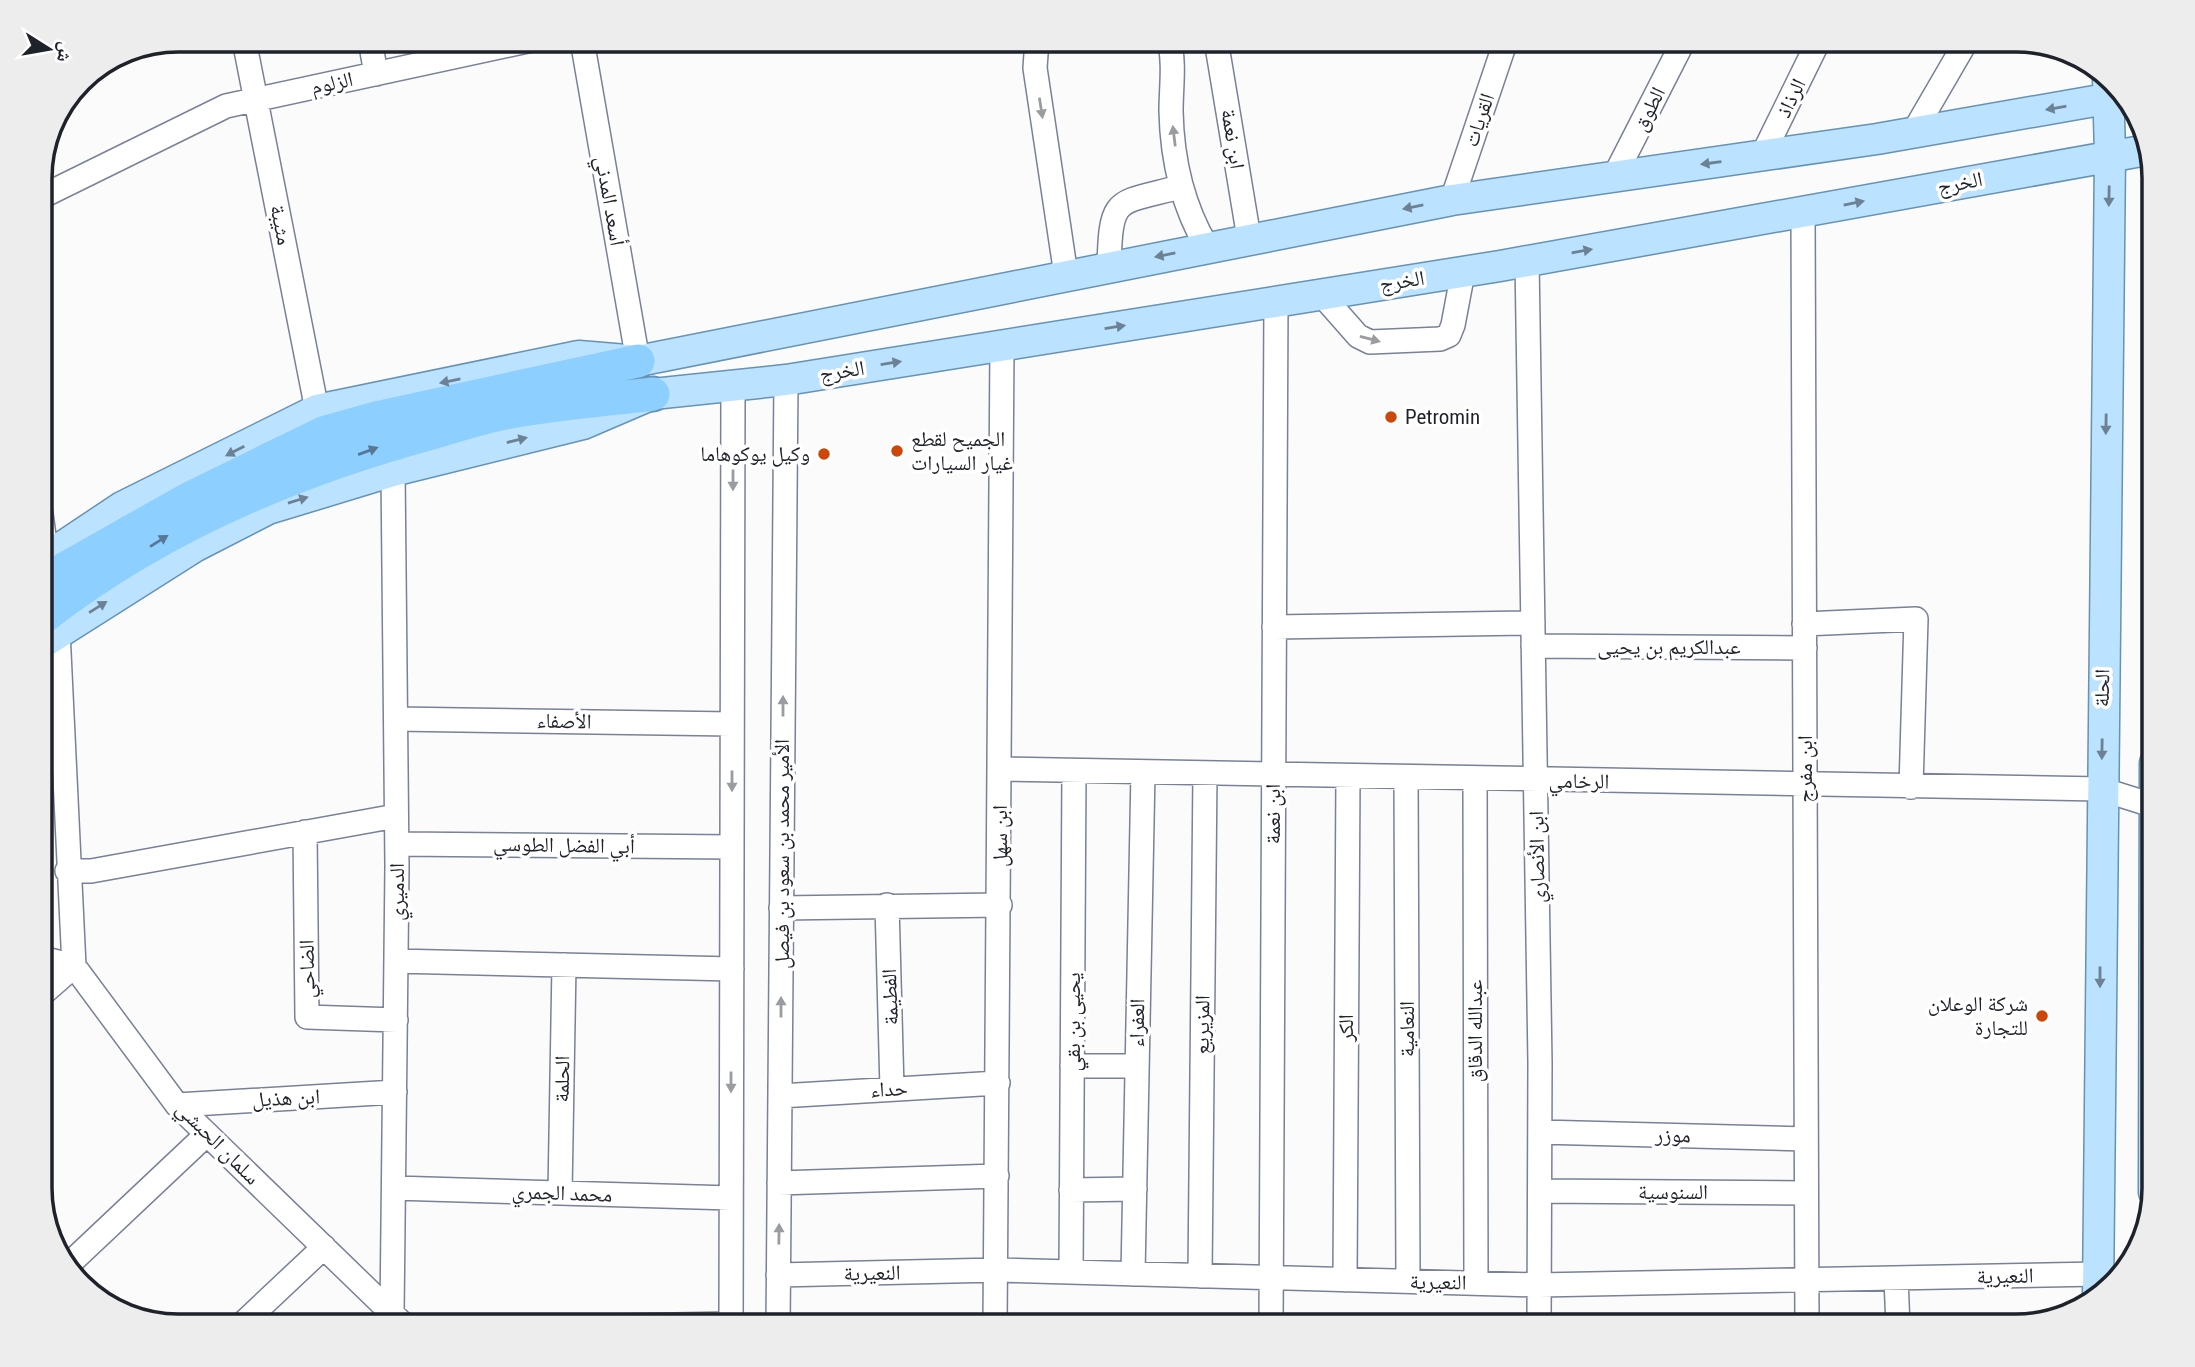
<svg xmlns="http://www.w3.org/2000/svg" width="2195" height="1367" viewBox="0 0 2195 1367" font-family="'Roboto Condensed','Noto Naskh Arabic',sans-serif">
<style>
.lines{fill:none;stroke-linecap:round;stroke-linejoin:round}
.minor-casing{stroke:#788197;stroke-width:26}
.major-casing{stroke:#6692b4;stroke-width:33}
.highway-casing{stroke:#6692b4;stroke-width:37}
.minor{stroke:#fff;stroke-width:23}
.major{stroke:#bbe2fe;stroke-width:30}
.highway{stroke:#8dcffe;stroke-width:33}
.oneway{fill:#9a9ca0}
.oneway2{fill:#6c8294}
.oneway3{fill:#567894}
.poi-dot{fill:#cd470b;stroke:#fff;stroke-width:2.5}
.labels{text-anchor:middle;stroke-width:7;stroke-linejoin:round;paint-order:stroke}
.street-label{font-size:21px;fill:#1e222b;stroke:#fff}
.poi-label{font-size:21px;fill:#1e222b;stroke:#fff;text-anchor:start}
.rim{fill:none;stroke:#1e222b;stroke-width:3.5}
</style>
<rect width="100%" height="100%" fill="#fbfbfb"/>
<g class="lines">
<g class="minor-casing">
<path id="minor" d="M244,40l73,370
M370,40l6,34
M582,40l56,321
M1037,40l-2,28 31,207
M1169,40c6,23 2,48 2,71 1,48 11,94 36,136
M1216,40l33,198
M1913,133l54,-93
M1762,156l57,-116
M1614,177l70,-137
M41,197l185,-91 306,-66
M1452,200l54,-160
M1803,212l4,1115
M1527,261l13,802 -1,264
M1109,266c2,-71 6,-62 71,-79
M1321,294l37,42 12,6 70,-3 9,-4 4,-10 10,-53
M41,514l6,43
M1804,624l112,-5 -5,168
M1274,627l259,-4
M1533,646l272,2
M396,719l336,5
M1001,769l1100,20 54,17
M1406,777l2,504
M1475,779l1,504
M305,832l2,185 89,3
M397,844l335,3
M67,871h24l305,-55
M887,905l5,184
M781,908l219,-3
M41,958l33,8 103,139 229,222
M396,961l336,8
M41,995l33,-29 -16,-335
M1072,1066h65
M780,1096l218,-13
M177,1105l218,-13
M1540,1132l266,7
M779,1183l218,-7
M394,1188l337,10
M1071,1190l64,-1
M1540,1191l266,2
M560,1193l4,-228
M67,1266l140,-132
M1071,1272l3,-501
M1133,1274l10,-502
M778,1275l218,-5 543,15 560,-11
M1200,1276l5,-503
M1896,1278l2,49
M1345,1280l3,-504
M392,1314l5,-448 -4,-395
M239,1327l85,-80
M562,1327l169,-3
M731,1327l2,-940
M778,1327l8,-947
M995,1327l7,-982
M1271,1327l5,-1026"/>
</g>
<g class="major-casing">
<path id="major" d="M41,561l81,-54 195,-97 262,-54 59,5 814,-161 425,-61 246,-43
M41,644l153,-97 74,-38 125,-38 190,-47 70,-30 133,-14 714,-114 647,-116
M2154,1192l1,-429
M2098,1296l12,-1141 -2,-75"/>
</g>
<g class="highway-casing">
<path id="highway" d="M41,582l147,-83 135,-66 57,-16 258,-56
M41,619c114,-89 248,-147 387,-185 25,-7 51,-16 77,-21 49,-9 99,-13 148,-19"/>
</g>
<use href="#minor" class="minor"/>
<use href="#major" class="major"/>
<use href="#highway" class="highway"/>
</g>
<defs><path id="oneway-solid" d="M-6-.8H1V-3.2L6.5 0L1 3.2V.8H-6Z" transform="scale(1.75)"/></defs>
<g class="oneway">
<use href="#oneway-solid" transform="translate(1041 108) rotate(81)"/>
<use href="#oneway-solid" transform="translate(1174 136) rotate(-97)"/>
<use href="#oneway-solid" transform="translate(1370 339) rotate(15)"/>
<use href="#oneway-solid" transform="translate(733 480) rotate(90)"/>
<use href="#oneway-solid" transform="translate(783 706) rotate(-90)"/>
<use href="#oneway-solid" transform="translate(732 781) rotate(90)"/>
<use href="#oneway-solid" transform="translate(781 1007) rotate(-90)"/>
<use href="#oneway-solid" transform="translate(731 1082) rotate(90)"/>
<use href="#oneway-solid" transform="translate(779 1234) rotate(-89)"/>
</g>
<g class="oneway2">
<use href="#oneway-solid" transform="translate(2056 108) rotate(170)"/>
<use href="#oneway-solid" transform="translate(1711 163) rotate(172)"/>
<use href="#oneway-solid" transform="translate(2109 196) rotate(91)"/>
<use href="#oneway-solid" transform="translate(1854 203) rotate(-11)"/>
<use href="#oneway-solid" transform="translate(1413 207) rotate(169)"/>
<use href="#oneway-solid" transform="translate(1582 251) rotate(-10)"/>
<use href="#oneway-solid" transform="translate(1165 255) rotate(169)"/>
<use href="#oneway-solid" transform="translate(1115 327) rotate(-9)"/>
<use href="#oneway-solid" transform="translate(891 363) rotate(-9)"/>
<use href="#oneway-solid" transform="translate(450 381) rotate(169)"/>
<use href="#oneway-solid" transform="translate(2106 424) rotate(91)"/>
<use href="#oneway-solid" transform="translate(517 440) rotate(-14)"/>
<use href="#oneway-solid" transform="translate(235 451) rotate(153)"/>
<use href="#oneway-solid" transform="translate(298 500) rotate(-17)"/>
<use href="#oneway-solid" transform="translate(98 607) rotate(-32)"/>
<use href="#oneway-solid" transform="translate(2102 749) rotate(91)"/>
<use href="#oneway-solid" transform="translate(2100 977) rotate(90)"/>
</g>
<g class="oneway3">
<use href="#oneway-solid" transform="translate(368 451) rotate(-20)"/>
<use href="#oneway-solid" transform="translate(159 541) rotate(-32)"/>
</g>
<g class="poi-dot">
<circle cx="1391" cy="417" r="7"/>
<circle cx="897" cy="451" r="7"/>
<circle cx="824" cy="454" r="7"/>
<circle cx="2042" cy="1016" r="7"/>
</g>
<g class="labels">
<g class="street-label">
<text transform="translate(332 83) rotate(-12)" y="7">الزلوم</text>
<text transform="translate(1791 98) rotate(-64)" y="7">الرذاذ</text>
<text transform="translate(1649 109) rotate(-63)" y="7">الطوق</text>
<text transform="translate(1479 120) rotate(-71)" y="7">القريات</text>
<text transform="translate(1233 139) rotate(81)" y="7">ابن نعمة</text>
<text transform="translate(1960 183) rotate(-11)" y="7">الخرج</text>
<text transform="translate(610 201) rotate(80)" y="7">أسعد المدني</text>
<text transform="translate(281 225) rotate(79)" y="7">مثيبة</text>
<text transform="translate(1402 281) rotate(-9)" y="7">الخرج</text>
<text transform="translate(842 371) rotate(-9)" y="7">الخرج</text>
<text x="1669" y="654">عبدالكريم بن يحيى</text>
<text transform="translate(2102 688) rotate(-89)" y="7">الحلة</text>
<text transform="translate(564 721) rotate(1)" y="7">الأصفاء</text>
<text transform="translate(1805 769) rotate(-90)" y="7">ابن مفرج</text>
<text transform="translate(1579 781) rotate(1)" y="7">الرخامي</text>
<text transform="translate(1273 814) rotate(-90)" y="7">ابن نعمة</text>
<text transform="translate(1000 836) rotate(-90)" y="7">ابن سهل</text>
<text transform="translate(564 845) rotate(1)" y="7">أبي الفضل الطوسي</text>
<text transform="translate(782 854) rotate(-90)" y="7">الأمير محمد بن سعود بن فيصل</text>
<text transform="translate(1537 857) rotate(-91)" y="7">ابن الأنصاري</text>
<text transform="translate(397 892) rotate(-90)" y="7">الدميري</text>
<text transform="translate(307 969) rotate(-91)" y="7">الضاحي</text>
<text transform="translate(890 997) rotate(-92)" y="7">الفطيمة</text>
<text transform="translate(1073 1022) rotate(-90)" y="7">يحيى بن بقي</text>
<text transform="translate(1137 1023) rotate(-89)" y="7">العفراء</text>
<text transform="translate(1202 1025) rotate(-89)" y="7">المزيريع</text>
<text transform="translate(1346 1028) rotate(-90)" y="7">الكر</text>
<text transform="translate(1407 1029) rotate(-90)" y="7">النعامية</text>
<text transform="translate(1475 1031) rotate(-90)" y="7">عبدالله الدقاق</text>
<text transform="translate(562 1079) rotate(-89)" y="7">الحلمة</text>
<text transform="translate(889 1089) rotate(-3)" y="7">حداء</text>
<text transform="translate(286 1098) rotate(-3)" y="7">ابن هذيل</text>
<text transform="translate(1673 1135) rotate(1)" y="7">موزر</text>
<text transform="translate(218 1143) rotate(45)" y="7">سلمان الحبشي</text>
<text x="1673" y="1199">السنوسية</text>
<text transform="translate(562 1193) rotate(2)" y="7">محمد الجمري</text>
<text transform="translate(872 1273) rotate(-1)" y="7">النعيرية</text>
<text transform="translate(2005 1276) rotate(-1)" y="7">النعيرية</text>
<text transform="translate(1438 1282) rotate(1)" y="7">النعيرية</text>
</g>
<g class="poi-label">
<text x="1405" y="424">Petromin</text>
<text x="911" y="446">الجميح لقطع<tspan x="911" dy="24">غيار السيارات</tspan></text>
<text x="810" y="461" text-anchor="end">وكيل يوكوهاما</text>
<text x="2028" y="1011" text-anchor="end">شركة الوعلان<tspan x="2028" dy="24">للتجارة</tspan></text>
</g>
</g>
<path d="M0 0H2195V1367H0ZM178 52H2016A126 126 0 0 1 2142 178V1188A126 126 0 0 1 2016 1314H178A126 126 0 0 1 52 1188V178A126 126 0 0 1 178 52Z" fill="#ededee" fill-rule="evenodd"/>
<path class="rim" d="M178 52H2016A126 126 0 0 1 2142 178V1188A126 126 0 0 1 2016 1314H178A126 126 0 0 1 52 1188V178A126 126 0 0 1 178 52Z"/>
<g transform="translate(49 49) rotate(101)" stroke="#ffffff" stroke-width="5" paint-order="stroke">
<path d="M0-5L12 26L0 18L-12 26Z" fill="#1e222b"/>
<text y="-10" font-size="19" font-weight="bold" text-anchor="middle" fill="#1e222b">ش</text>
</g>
</svg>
